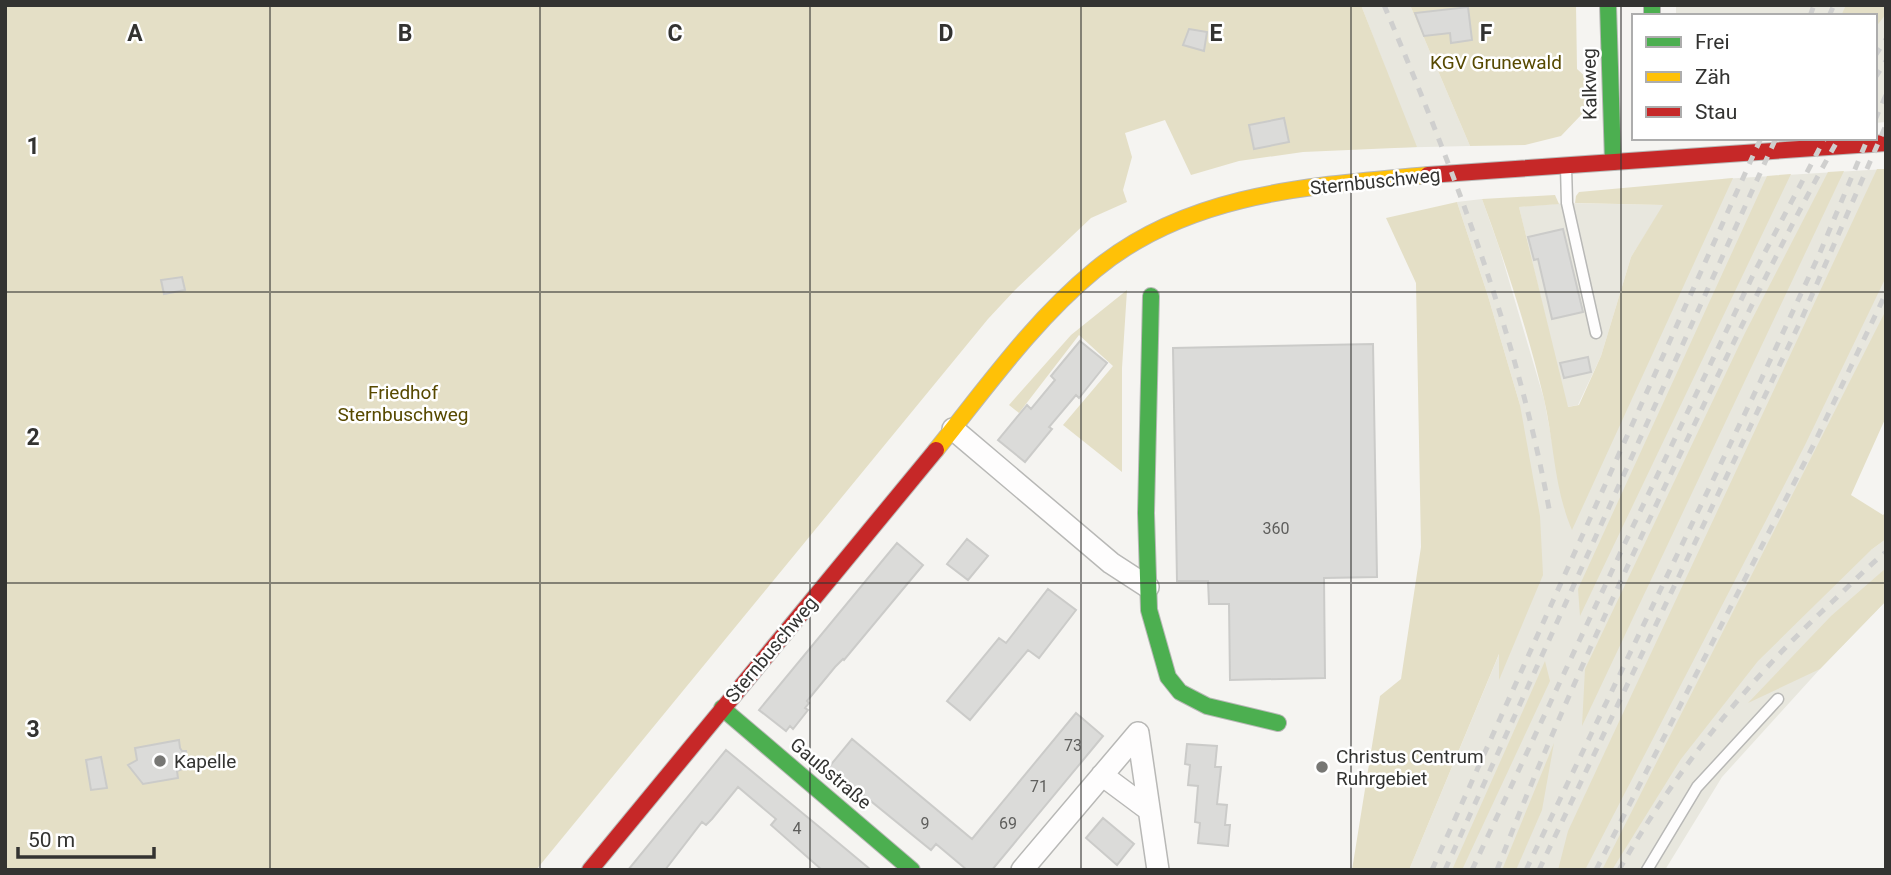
<svg xmlns="http://www.w3.org/2000/svg" width="1891" height="875" viewBox="0 0 1891 875" font-family="Roboto,sans-serif">
<style>
.built{fill:#e8e7de}
.green{fill:#e4dfc6}
.building{fill:#dbdbd9;stroke:#cbcbc9;stroke-width:2}
.lines{fill:none;stroke-linecap:round;stroke-linejoin:round}
.lane-casing{stroke:#b8b8b6;stroke-width:13}
.street-casing{stroke:#b8b8b6;stroke-width:24}
.fast-casing{stroke:#b8b8b6;stroke-width:18}
.slow-casing{stroke:#b8b8b6;stroke-width:18}
.jam-casing{stroke:#b8b8b6;stroke-width:18}
.lane{stroke:#fefdfd;stroke-width:10}
.street{stroke:#fefdfd;stroke-width:21}
.fast{stroke:#4caf50;stroke-width:16}
.slow{stroke:#ffc107;stroke-width:16}
.jam{stroke:#c62828;stroke-width:16}
.rail{stroke:#cfcfce;stroke-width:5;stroke-dasharray:9 9;stroke-linecap:butt}
.grid{fill:none;stroke:#333331;stroke-width:2;stroke-opacity:0.55}
.poi-dot{fill:#777774;stroke:#fff;stroke-width:2.5}
.labels{text-anchor:middle;stroke-width:5;stroke-linejoin:round;paint-order:stroke}
.number-label{font-size:16px;fill:#5e5e5c}
.park-label{font-size:19px;fill:#574900;stroke:#fff}
.street-label{font-size:19px;fill:#333331;stroke:#fff}
.poi-label{font-size:19px;fill:#333331;stroke:#fff;text-anchor:start}
.grid-label{font-size:23px;text-anchor:middle;font-weight:bold;fill:#333331;stroke:#fff;stroke-width:5;stroke-linejoin:round;paint-order:stroke}
</style>
<rect width="100%" height="100%" fill="#f5f4f1"/>
<path class="built" d="M1361,5h49l60,141 -90,2 5,-81z
M1676,5h210v117l-11,1v-107h-199z
M1886,169v220l-106,174 91,-13 15,-11v62l-66,68 -98,108 -57,93h-256l91,-218 20,-247 -32,-109 -31,-94 25,-3 17,48 45,152 21,112 157,-332z
M1567,203l97,2 -33,52 -30,99 -23,49 -11,2 -48,-200z"/>
<path class="green" d="M5,5h1356l56,142 -114,5 -64,9 -48,14 -26,-55 -40,13 7,24 -9,33 4,12 -36,16 -76,72 -27,29 -452,551h-531z
M1410,5h166l1,64 11,10 -5,34 -22,23 -36,9 -55,1z
M1846,5h40v9l-11,14v-12h-34z
M1877,169h9v108l-81,168 -220,425h-27l10,-39z
M1844,171l-262,555 3,-57 160,-336 83,-161z
M1791,174l-211,442 -2,-27 189,-413z
M1733,178l-161,352c-18,-41 -18,-88 -28,-131 -16,-67 -38,-135 -62,-200l73,-4 4,9 -40,3 49,200 11,-2 22,-49 30,-99 32,-52 -88,-2 1,-7 3,-4z
M1457,202l31,94 32,109 20,111 3,59 -44,105v-26l-90,216h-57l28,-174 21,-17 20,-132 -5,-264 -30,-65z
M1127,290l-5,78v104l-59,-47 50,-59 -34,-31 -60,78 -10,-8 62,-70z
M1886,310v107l-35,78 32,20 3,-3v27l-15,11 -113,111 -77,98 -69,111h-10z
M1886,568v33l-66,68 -72,34 83,-87z
M1545,661l5,20 -88,189h-10z
M1554,743l-12,67 -26,60h-14z"/>
<path class="building" d="M1468,7l4,33 -21,3 -1,-10 -26,3 -9,-23z
M1189,29l18,3 -3,19 -21,-6z
M1284,118l5,24 -35,7 -5,-24z
M1563,229l20,83 -31,7 -14,-60 -4,1 -6,-23z
M182,277l3,13 -21,4 -3,-14z
M1080,341l27,22 -28,35 -3,-3 -27,32 3,2 -27,33 -27,-22 29,-35 4,4 24,-29 -4,-4z
M1373,344l4,233 -53,1 1,100 -95,2 -1,-76h-20l-1,-23h-31l-4,-233z
M1588,357l3,15 -27,6 -4,-15z
M967,539l21,17 -20,24 -21,-16z
M897,543l26,22 -79,95 -1,-1 -8,8 -28,34 2,2 -4,5 3,2 -15,19 -3,-3 -4,5 -27,-21z
M1048,589l28,21 -37,48 -11,-8 -58,70 -23,-19 52,-63 7,5z
M1076,713l27,23 -111,134h-25l-31,-26 -5,6 -102,-83 23,-28 120,100z
M179,740l1,8 2,3h4l2,13 -3,1v3l-8,3 1,7 -35,6 -15,-19 9,-5 -2,-12z
M1187,744l30,2 -2,21h6l-4,37 10,1 -2,20h5l-2,21 -30,-3 2,-20 -5,-1 3,-36 -10,-1 2,-20 -5,-1z
M726,750l97,80 48,40h-49l-51,-45 5,-6 -38,-32 -26,32 -6,6 -4,-3 -37,48h-37z
M101,757l6,31 -16,2 -5,-30z
M1103,818l31,26 -17,21 -31,-27z"/>
<g class="lines">
<g class="lane-casing">
<path id="lane" d="M1566,167l1,36 29,130
M1647,870l50,-83 81,-88"/>
</g>
<g class="street-casing">
<path id="street" d="M953,429l158,134 37,24
M1138,733l20,137
M1102,775l47,35
M1022,870l116,-137"/>
</g>
<g class="fast-casing">
<path id="fast" d="M1608,5l5,157
M1652,5v11
M1151,296l-5,217 3,97 19,67 12,15 27,14 71,17
M722,708l190,162"/>
</g>
<g class="slow-casing">
<path id="slow" d="M936,450c50,-62 97,-129 159,-180 94,-78 217,-84 333,-95"/>
</g>
<g class="jam-casing">
<path id="jam" d="M1428,175l458,-32
M590,870l346,-420"/>
</g>
<use href="#lane" class="lane"/>
<use href="#street" class="street"/>
<use href="#fast" class="fast"/>
<use href="#slow" class="slow"/>
<use href="#jam" class="jam"/>
<path class="rail" d="M1384,5c70,165 134,332 166,509
M1810,16l4,-11
M1829,16l5,-11
M1875,56l11,-17
M1875,78l11,-17
M1875,120l11,-25
M1432,870l329,-732
M1445,870l331,-732
M1472,870l153,-327 129,-270 71,-135
M1497,870c56,-145 122,-287 189,-428 49,-102 97,-205 153,-304
M1526,870l234,-488 59,-127 49,-117
M1539,870l263,-552 84,-193
M1596,870l217,-424 73,-153
M1619,870c57,-100 128,-189 212,-267 18,-17 35,-35 55,-51"/>
</g>
<path class="grid" d="M270,5v865M540,5v865M810,5v865M1081,5v865M1351,5v865M1621,5v865M5,292h1881M5,583h1881"/>
<g class="poi-dot">
<circle cx="160" cy="761" r="7"/>
<circle cx="1322" cy="767" r="7"/>
</g>
<g class="labels">
<g class="number-label">
<text x="1276" y="534">360</text>
<text x="1073" y="751">73</text>
<text x="1039" y="792">71</text>
<text x="925" y="829">9</text>
<text x="1008" y="829">69</text>
<text x="797" y="834">4</text>
</g>
<g class="park-label">
<text x="1496" y="69">KGV Grunewald</text>
<text x="403" y="399">Friedhof<tspan x="403" dy="22">Sternbuschweg</tspan></text>
</g>
<g class="street-label">
<text transform="translate(1589 84) rotate(-91)" y="7">Kalkweg</text>
<text transform="translate(1375 181) rotate(-6)" y="7">Sternbuschweg</text>
<text transform="translate(771 649) rotate(-50)" y="7">Sternbuschweg</text>
<text transform="translate(831 773) rotate(40)" y="7">Gaußstraße</text>
</g>
<g class="poi-label">
<text x="1336" y="763">Christus Centrum<tspan x="1336" dy="22">Ruhrgebiet</tspan></text>
<text x="174" y="768">Kapelle</text>
</g>
</g>
<g class="grid-label">
<text x="135" y="41">A</text>
<text x="405" y="41">B</text>
<text x="675" y="41">C</text>
<text x="946" y="41">D</text>
<text x="1216" y="41">E</text>
<text x="1486" y="41">F</text>
<text x="33" y="154">1</text>
<text x="33" y="445">2</text>
<text x="33" y="737">3</text>
</g>
<rect width="1891" height="875" fill="none" stroke="#333331" stroke-width="14"/>
<rect x="1632" y="14" width="245" height="126" fill="#ffffff" stroke="#adadad" stroke-width="2"/>
<rect x="1646" y="37" width="35" height="10" fill="#4caf50" stroke="#adadad" stroke-width="2"/>
<text x="1695" y="49" font-size="21" fill="#333331">Frei</text>
<rect x="1646" y="72" width="35" height="10" fill="#ffc107" stroke="#adadad" stroke-width="2"/>
<text x="1695" y="84" font-size="21" fill="#333331">Zäh</text>
<rect x="1646" y="107" width="35" height="10" fill="#c62828" stroke="#adadad" stroke-width="2"/>
<text x="1695" y="119" font-size="21" fill="#333331">Stau</text>
<path d="M18 847v10h136v-10" fill="none" stroke="#333331" stroke-width="3.5"/>
<text x="28" y="847" font-size="21" fill="#333331" stroke="#ffffff" stroke-width="5" paint-order="stroke">50 m</text>
</svg>
